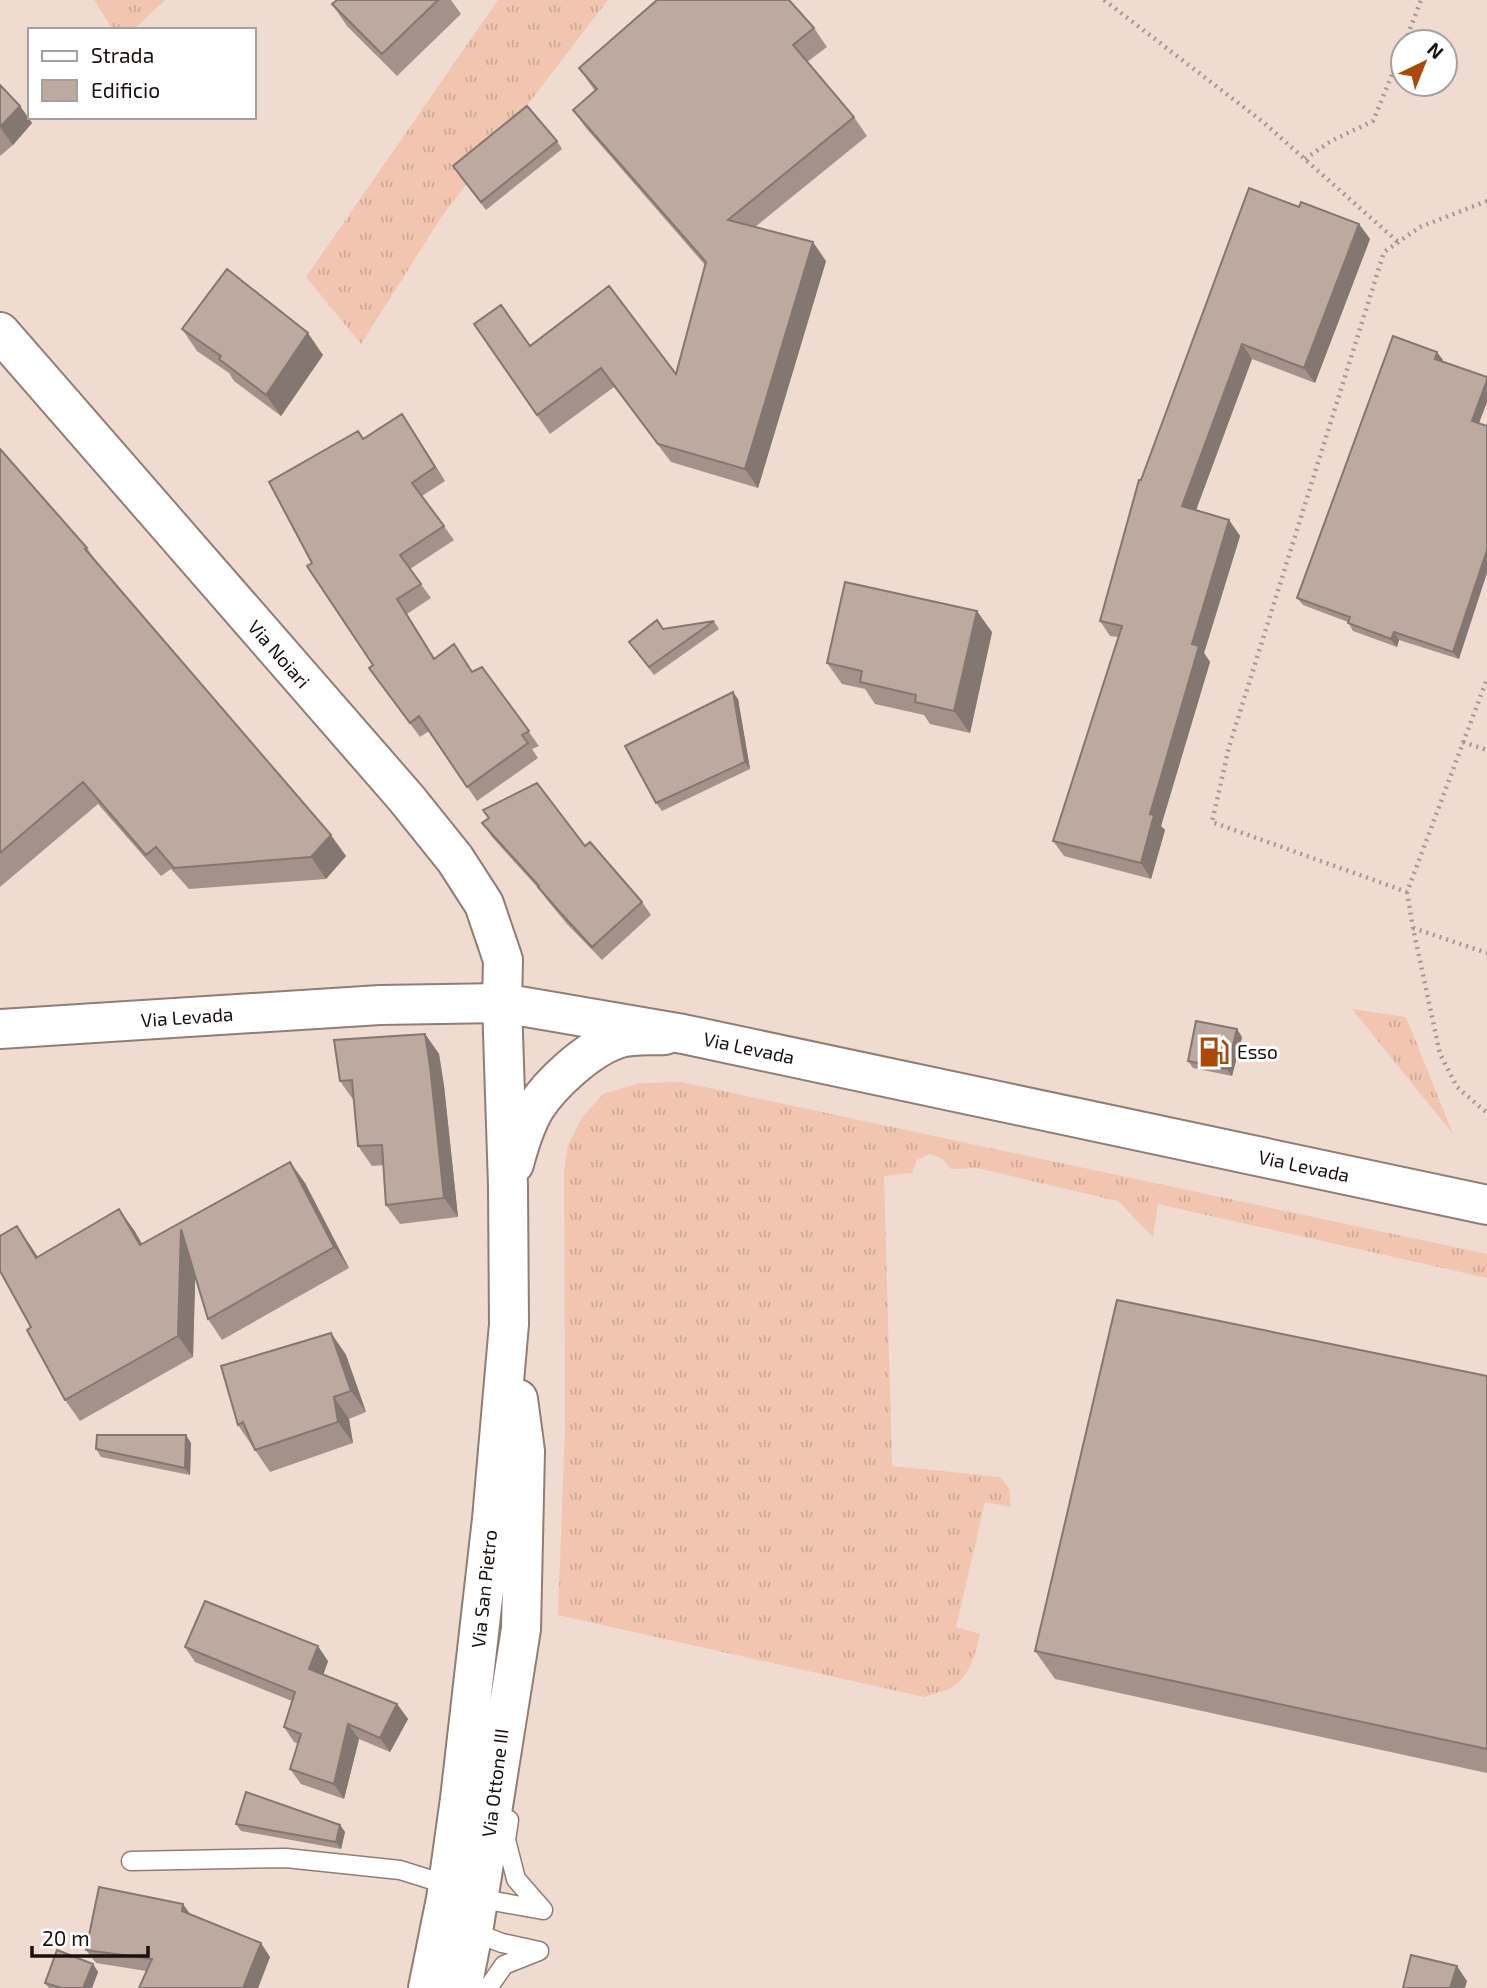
<svg xmlns="http://www.w3.org/2000/svg" width="1487" height="1988" viewBox="0 0 1487 1988" font-family="'Exo 2',sans-serif">
<style>
.grass{fill:url(#grass-tufts)}
.lines{fill:none;stroke-linecap:round;stroke-linejoin:round}
.service-casing{stroke:#907d74;stroke-width:21}
.tertiary-casing{stroke:#907d74;stroke-width:42}
.secondary-casing{stroke:#907d74;stroke-width:42}
.path{stroke:#a7978f;stroke-width:4.5;stroke-dasharray:2 5;stroke-linecap:butt}
.service{stroke:#fff;stroke-width:18}
.tertiary{stroke:#fff;stroke-width:38}
.secondary{stroke:#fff;stroke-width:38}
.wall{fill:#a3918a}
.shaded-wall{fill:#847670}
.building{fill:#bda9a0;stroke:#847670;stroke-width:2}
.labels{text-anchor:middle;stroke-width:6;stroke-linejoin:round;paint-order:stroke}
.street-label{font-size:19px;fill:#18110e;stroke:#fff}
.poi-label{font-size:19px;fill:#18110e;stroke:#fff;text-anchor:start}
</style>
<defs>
<pattern id="grass-tufts" width="24" height="20" patternUnits="userSpaceOnUse" patternTransform="scale(1.75)"><rect width="24" height="20" fill="#f1c5b0"/><path d="M3 7l-1-3M5 7V3M7 7l1-3M15 17l-1-3M17 17v-4M19 17l1-3" fill="none" stroke="#cea896"/></pattern>
</defs>
<rect width="100%" height="100%" fill="#f0dbd1"/>
<path class="grass" d="M94,0h71l-32,30h-20z
M498,0h110l-164,213 -83,131 -55,-67z
M1352,1009l54,8 47,117z
M681,1082l806,172v24l-329,-74 -5,33 -35,-36 -141,-33 -26,1 -8,-10 -13,-5 -13,6 -5,13 -28,3 8,290 108,11 9,11 2,19 -26,-5 -29,125 24,7c-5,20 -10,43 -29,54 -8,4 -19,6 -27,9l-366,-82 7,-187 -1,-256 4,-27 15,-29 20,-22 37,-11z"/>
<g class="lines">
<g class="service-casing">
<path id="service" d="M509,1820l-3,20 10,39 27,31
M131,1861l155,-3 114,12 48,15
M474,1900l3,-2 66,12
M471,1928l2,4 29,11 37,8
M488,1988l16,-23 35,-14"/>
</g>
<g class="tertiary-casing">
<path id="tertiary" d="M0,332l406,466 49,61 29,45 19,56 -1,43 6,183 1,138 -17,195 -32,280 -14,100 -18,89
M514,1164c5,-19 11,-39 21,-56 16,-25 53,-59 82,-69 14,-5 33,-3 48,-4
M462,1988l11,-56 48,-303 4,-178 -7,-52"/>
</g>
<g class="secondary-casing">
<path id="secondary" d="M0,1029l380,-24 122,-2 181,31 804,171"/>
</g>
<path class="path" d="M1104,0l159,122 135,120
M1405,42l16,-42
M1305,159l26,-18 42,-20 30,-73
M1487,201l-67,26 -36,25 -155,495 -17,75 195,70 80,-213
M1463,742l24,8
M1407,892l6,36 27,126 17,33 30,26
M1413,928l74,25"/>
<use href="#service" class="service"/>
<use href="#tertiary" class="tertiary"/>
<use href="#secondary" class="secondary"/>
</g>
<path class="wall" d="M337,0h114l10,14 -64,62 -50,-50 -15,-22z
M814,28l13,19 -20,15 47,55 13,19 -112,91 71,34 -68,227 -87,-26 -57,-75 -64,47 -76,-110 56,22 146,28 29,-109 -119,-137 -13,-18 22,-19 -16,-23z
M0,85l20,21 12,17 -19,22 -13,11z
M557,141l5,8 -76,61 -28,-36z
M1299,207l60,17 11,15 -55,144 -63,-24 -56,151 33,10 11,16 -36,117 6,9 -49,164 4,4 -14,49 -87,-23 -11,-15 65,-204 -8,-1 -10,-15 41,-141z
M182,329l141,26 -42,61 -47,-35 -5,-8 -32,-22z
M1443,360l-1,1 45,41 -8,21 -20,236 -60,-19 -2,7 -44,-16 -5,-9 -45,-17 -6,-7z
M402,414l43,67 -23,15 32,44 -44,29 21,29 -24,16 28,45 38,13 9,-5 57,79 -7,3 6,9 -61,43 -48,-70 -9,6 -51,-69 4,-3 -61,-102 51,-124z
M0,449l87,99 10,15 249,293 -20,23 -137,10 -18,-20 -10,7 -63,-72 -98,83z
M714,621l5,8 -65,46 -20,-26 29,-20z
M992,632l-22,101 -40,-9 -6,-9 -49,-11 -10,-15 -23,-5 -15,-21z
M738,699l12,70 -88,42 -6,-8z
M482,823l103,23 57,56 9,13 -49,45 -35,-36 -19,-23 -8,-11 -48,-53z
M425,1034l14,20 5,32 14,131 -58,7 -14,-19 -2,-40 -12,1 -14,-20 -4,-45 -14,-20z
M1242,1037l-10,39 -39,-8 -5,-7z
M290,1162l15,21 44,85 -127,72 -14,-21 -13,-42 -2,80 -113,64 -15,-21 -34,-73 -14,-101 21,31 96,-27 8,14z
M331,1333l15,22 20,57 -17,7 4,24 -83,29 -32,-47z
M1487,1376v397l-432,-94 -20,-28z
M191,1443l-1,32 -89,-18 -5,-8z
M185,1647l143,14 -5,14 74,29 11,15 -18,33 -31,-13 -15,60 -43,-15 -11,-15 8,-25 -4,-2 -10,-15 8,-26 -97,-39z
M236,1824l104,1 5,7 -4,17 -100,-18z
M190,1914l80,43 -12,31h-119l7,-17 -50,-8 -10,-13z
M93,1964l5,8 -6,16h-43l-4,-5z"/>
<path class="shaded-wall" d="M20,106l12,17 -19,22 -13,-18z
M1359,224l11,15 -55,144 -11,-15z
M813,242l13,19 -68,227 -13,-19z
M308,333l15,22 -42,61 -15,-21z
M1242,344l10,15 -60,162 -10,-15z
M1437,352l6,8 -3,6 -5,-7z
M1487,380v22l-10,26 -5,-7z
M402,414l10,15 33,52 -10,-14z
M1229,520l11,16 -36,117 6,9 -49,164 4,4 -14,49 -10,-16 9,-49 42,-170z
M1487,550v23l-28,86 -6,-7z
M397,599l10,15 37,60 -10,-15z
M977,611l15,21 -22,101 -16,-22z
M1394,632l5,8 -2,7 -6,-8z
M733,692l5,7 12,70 -5,-7z
M331,835l15,21 -20,23 -15,-22z
M1237,1029l5,8 -10,39 -5,-7z
M425,1034l14,20 5,32 14,131 -14,-19z
M290,1162l15,21 44,85 -15,-21z
M119,1209l15,21 21,37 -15,-22z
M17,1226l15,22 19,31 -15,-21z
M181,1229l15,21 -3,107 -15,-21z
M331,1333l15,22 20,57 -15,-21z
M334,1397l15,22 4,24 -15,-21z
M186,1435l5,8 -1,32 -5,-7z
M318,1646l10,15 -8,23 -11,-15z
M397,1704l11,15 -18,33 -10,-14z
M348,1724l11,15 -15,60 -10,-15z
M340,1825l5,7 -4,17 -5,-7z
M183,1904l10,14 -11,-7z
M261,1943l9,14 -12,31h-15z
M93,1964l5,8 -6,16h-9z
M1457,1966l10,15 -2,7h-15z"/>
<path class="building" d="M337,0h101l-56,54 -50,-50z
M657,0h132l25,28 -21,17 61,72 -126,103 85,22 -68,227 -87,-25 -57,-76 -64,47 -63,-91 27,-19 29,41 79,-60 67,88 30,-112 -133,-152 24,-21 -18,-21z
M0,85l20,21 -20,21z
M527,106l30,35 -76,61 -28,-36z
M1249,188l50,19 2,-5 58,22 -55,144 -62,-24 -60,162 47,14 -37,124 7,2 -49,168 4,1 -13,48 -88,-22 69,-215 -22,-5 39,-141h2z
M227,269l81,64 -42,62 -47,-36 2,-3 -39,-27z
M1393,336l44,16 -2,7 52,18v3l-15,41 15,5v124l-34,102 -59,-20 -3,7 -43,-16 2,-6 -53,-19z
M402,414l33,53 -23,16 32,43 -44,29 21,29 -24,15 37,60 20,-15 18,28 10,-5 47,64 -7,4 6,8 -61,44 -48,-71 -9,7 -41,-55 4,-3 -66,-99 5,-3 -43,-81 89,-51 5,8z
M0,449l87,99 -2,1 246,286 -20,22 -137,11 -18,-21 -10,8 -63,-73 -83,71z
M845,582l132,29 -23,100 -39,-9 1,-7 -56,-13 2,-11 -35,-8z
M657,620l6,9 51,-8 -65,46 -20,-25z
M733,692l12,70 -89,41 -31,-57z
M537,783l48,63 5,-4 52,60 -50,45 -34,-37 -20,-23 1,-1 -57,-63 7,-5 -6,-8z
M1196,1021l41,8 -10,40 -39,-8z
M425,1034l5,32 14,132 -58,7 -4,-60 -24,1 -6,-66 -12,1 -6,-41z
M290,1162l44,85 -126,72 -27,-90 -3,107 -113,64 -38,-70 4,-3 -31,-56v-35l17,-10 19,32 83,-49 21,36z
M1117,1300l370,76v373l-452,-98z
M331,1333l20,58 -17,6 4,25 -83,28 -12,-28 -5,3 -17,-59z
M97,1435h89l-1,33 -89,-19z
M205,1601l113,45 -9,23 88,35 -17,34 -32,-14 -14,60 -44,-15 11,-35 -17,-7 11,-35 -110,-45z
M246,1792l94,33 -4,17 -100,-18z
M99,1887l84,17 -1,7 79,32 -18,45h-104l13,-29 -66,-9z
M57,1950l36,14 -10,24h-21l-17,-5z
M1411,1955l46,11 -7,22h-47z"/>
<defs>
<g id="fuel-bare" transform="scale(2.415)"><path d="M-5.5-6h7V0h2V4h1.3V-2.5L3-4.5l.8-.8L6-3V5H2.5V1h-1V6h-7ZM-4.2-4.7v3.2H.2V-4.7Z" fill="#ab4a08" stroke="#fff" stroke-width="2.5" paint-order="stroke"/></g>
</defs>
<g fill-rule="evenodd">
<use href="#fuel-bare" x="1214" y="1052"/>
</g>
<g class="labels">
<g class="street-label">
<text transform="translate(279 654) rotate(49)" y="7">Via Noiari</text>
<text transform="translate(187 1017) rotate(-4)" y="7">Via Levada</text>
<text transform="translate(749 1048) rotate(12)" y="7">Via Levada</text>
<text transform="translate(1304 1166) rotate(12)" y="7">Via Levada</text>
<text transform="translate(484 1589) rotate(-84)" y="7">Via San Pietro</text>
<text transform="translate(495 1783) rotate(-83)" y="7">Via Ottone III</text>
</g>
<g class="poi-label">
<text x="1237" y="1059">Esso</text>
</g>
</g>
<rect x="28" y="28" width="228" height="91" fill="#ffffff" stroke="#a3a09f" stroke-width="2"/>
<rect x="42" y="51" width="35" height="10" fill="#ffffff" stroke="#a3a09f" stroke-width="2"/>
<text x="91" y="63" font-size="21" fill="#18110e">Strada</text>
<rect x="42" y="80" width="35" height="21" fill="#bda9a0" stroke="#a3a09f" stroke-width="2"/>
<text x="91" y="98" font-size="21" fill="#18110e">Edificio</text>
<g transform="translate(1424 63) rotate(43)"><circle r="33" fill="#ffffff" stroke="#a3a09f" stroke-width="2"/>
<path d="M0-5L12 26L0 18L-12 26Z" fill="#ab4a08"/>
<text y="-10" font-size="19" font-weight="bold" text-anchor="middle" fill="#18110e">N</text>
</g>
<path d="M32 1946v10h116v-10" fill="none" stroke="#18110e" stroke-width="3.5"/>
<text x="42" y="1946" font-size="21" fill="#18110e" stroke="#ffffff" stroke-width="5" paint-order="stroke">20 m</text>
</svg>
